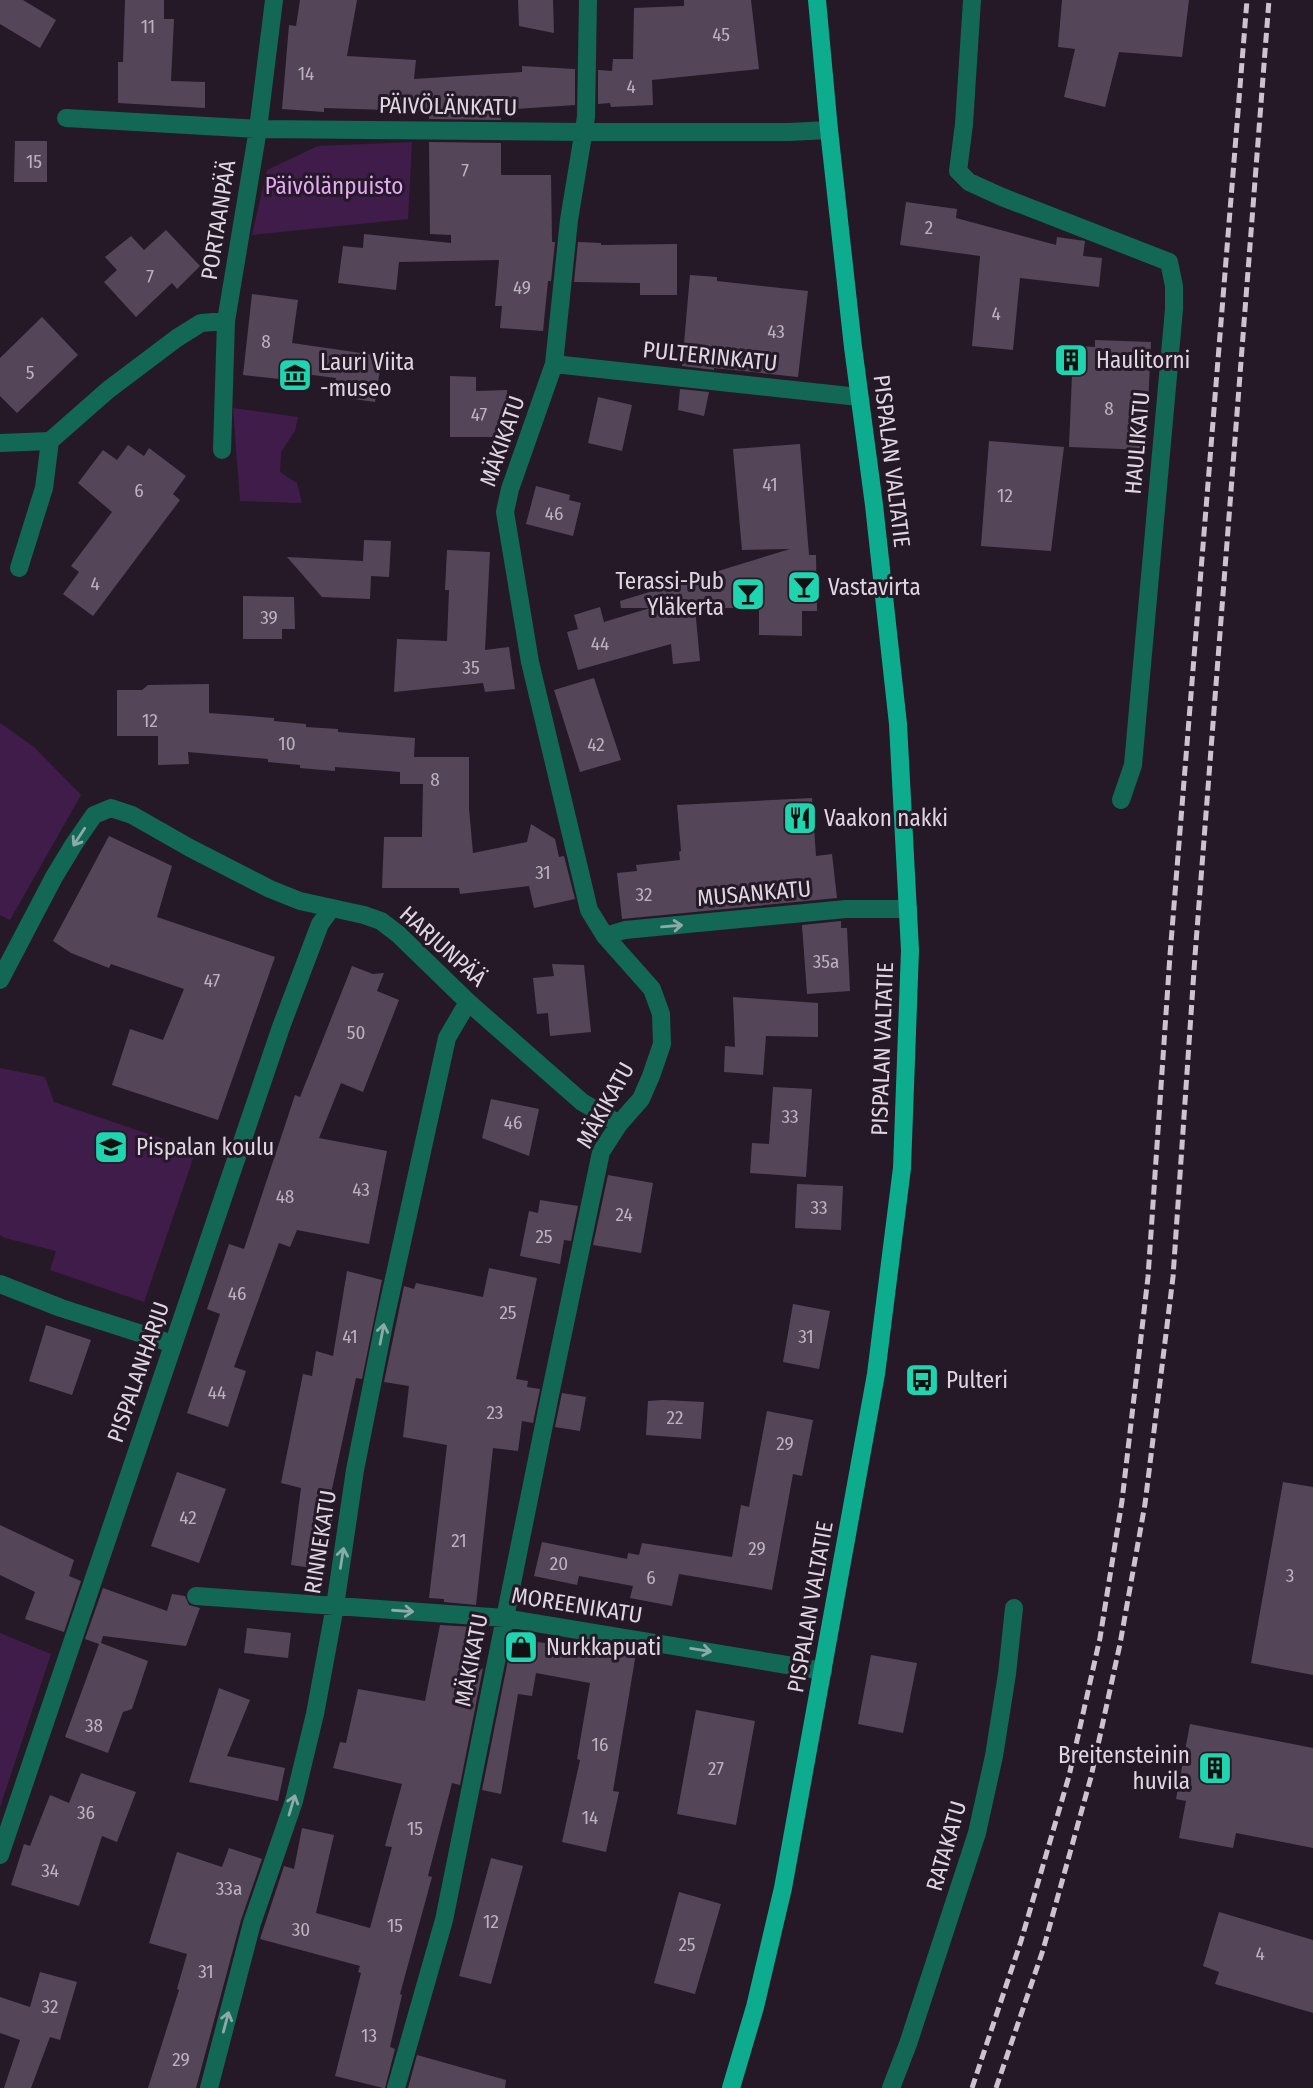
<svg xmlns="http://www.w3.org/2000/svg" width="1313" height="2088" viewBox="0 0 1313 2088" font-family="'Fira Sans Condensed',sans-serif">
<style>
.green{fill:#401c4a}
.building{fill:#544658}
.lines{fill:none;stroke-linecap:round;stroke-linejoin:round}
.minor{stroke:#126755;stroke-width:18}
.major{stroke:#0eac8e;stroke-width:18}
.rail{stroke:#ccc3ce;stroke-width:5;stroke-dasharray:10 5;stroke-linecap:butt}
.oneway{stroke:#8daaa9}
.labels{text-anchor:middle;stroke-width:6;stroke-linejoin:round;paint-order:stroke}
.number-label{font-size:19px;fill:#bcb2bf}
.street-label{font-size:23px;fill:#dfd6e1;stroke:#251928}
.park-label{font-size:23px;fill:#e4a8f5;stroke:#251928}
.poi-label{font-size:23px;fill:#dfd6e1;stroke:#251928;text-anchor:start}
</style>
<rect width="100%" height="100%" fill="#251928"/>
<path class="green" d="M412,142l-4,77 -156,16 15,-65 51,-24z
M233,408l65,9 -3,14 -14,21 -1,20 17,11 5,20 -62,-2z
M0,723l34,24 47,48 -71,125 -10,-5z
M0,1068l45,9 9,25 142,48 -52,152 -94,-32 6,-19 -51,-13 -5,-3z
M0,1633l51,21 -51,153z"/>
<path class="building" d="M0,0h23l33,20 -16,28 -40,-24z
M125,0h39v19h10l-3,62 34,1v26l-87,-5v-41h5z
M300,0h57l-10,56 69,4 -2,19 108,-7v-6l53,3v36l-74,5v10l-72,-1v-6h-8v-2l-97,-3v4l-42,-3 7,-84 7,1z
M518,0h35l1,33 -35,-7z
M684,0h67l8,69 -107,11 1,25 -42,2 -1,-4 -12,1v-34l14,1 1,-12h20l1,-51 50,-2z
M1062,0h127l-7,57 -63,-5 -14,55 -41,-10 11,-48 -17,-2z
M15,141h32v41h-33z
M429,142l72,1v32h50l1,67h3l-4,39h-3l-5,50 -43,-3 2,-22h-7l4,-46 -100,2 -3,28 -58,-7 5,-37 20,2 1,-14 87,9v-8l-21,-1z
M906,202l51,7 -1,9 100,27 1,-8 28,4 -2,15 19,2 -3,29 -79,-9 -7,72 -41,-4 8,-90 -80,-11z
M166,230l34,36 -23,23 -5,-6 -36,34 -32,-35 13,-12 -12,-13 26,-21 13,14z
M578,242l23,1v2l76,-1v51h-37v-12l-66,-1z
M690,275l27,2v4l91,10 -10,86 -84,-9v2l-32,-4z
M252,294l46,6 -6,43 90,13 -7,46 -42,-6 3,-18 -55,-7 -1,8 -37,-4z
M42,317l36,38 -61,58 -17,-17v-38z
M1095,340l56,2 -5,108 -77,-3 3,-72 -15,-1 1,-29 37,2z
M450,376l26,1v14l31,-1v47h-57z
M680,389l29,3 -5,24 -26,-6z
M598,397l34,8 -10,46 -34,-8z
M989,441l75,6 -13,104 -70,-5z
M800,444l9,111h7l1,56h-15v25l-43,-1v-27h-64l5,53 -27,3 -2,-20 -93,26 -11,-38 11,-3 -4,-14 26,-8 4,15 46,-14h-29l-1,-7 170,-52 -48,1 -9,-101z
M128,445l16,11 5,-8 37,28 -13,18 7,6 -87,116 -30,-22 16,-22 -8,-6 41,-54 -34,-29 25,-33 14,10z
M536,486l34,9 -1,5 12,3 -8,33 -47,-12z
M364,540l27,1 -2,36 -18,-1 -1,23 -48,-2 -35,-40 76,4z
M447,550l43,2 -5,98 24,-3 6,42 -30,3 -2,-9 -89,9 3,-53 50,2 2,-51h-4z
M243,596l51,1 1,32h-13v10h-39z
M594,678l27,82 -41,12 -26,-82z
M209,684v29l65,5v3l32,3v3l32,2v3l77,6 -1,19h55v52l4,44 54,-11 4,-18 24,15 4,18 5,-1 11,43 -41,9 -5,-22 -69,8 -1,-6h-77l2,-51h38l1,-53h-23v-12l-65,-5v4l-35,-3v-3l-32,-3v-3l-80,-7 1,12 -31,1v-29h-41v-46h25l6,-5z
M812,798l4,58 16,-2 5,44 -215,21 -5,-46 20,-2 -1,-6 44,-5 -1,-8 2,-1 -4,-46z
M109,836l63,30 -15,51 118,40 -57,163 -106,-35 18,-56 33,11 21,-51 -73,-25 -2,4 -38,-15 -18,-12z
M841,921v7h6l3,63 -43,3 -5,-69z
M552,964l32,1 7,67 -41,4 -2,-23 -11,1 -4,-36 21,-2z
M352,966l21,8 11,-1 -7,18 22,9 -36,92 -22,-9 -22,55 68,13 -18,93 -72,-14 -7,17 -11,-4 -45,124 12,4 -18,56 -41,-14 33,-99 -13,-5 22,-65 15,5 51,-154 5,2z
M733,997l85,6v34l-52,-1 -3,39 -39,-3 1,-26 10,1z
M773,1087l39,2 -6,88 -56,-4 2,-30 17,1z
M491,1099l48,10 -10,47 -47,-18z
M608,1175l45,8 -12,70 -48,-8z
M797,1184l46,2 -2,44 -46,-2z
M540,1200l38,6 -7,35 -7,-1 -4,24 -40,-8 9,-45 9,2z
M489,1268l48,10 -21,101 12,2 -1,6 13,2 -7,34 -11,-2 -4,30 -25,-3 -17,157 -32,-3v-3l-15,-1 18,-153 -44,-8 6,-51 -25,-4 20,-96 10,3 2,-6 67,14z
M347,1271l35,9 -20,99 -6,-1 -29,134 6,1 -7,57 -35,-5 10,-77 -20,-5 22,-109 9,2 4,-25 17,5z
M793,1304l37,7 -11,58 -36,-7z
M46,1325l45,15 -19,55 -43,-14z
M562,1393l24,4 -6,34 -25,-4z
M663,1400l41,2 -3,37 -55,-4 2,-34z
M767,1411l46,9 -11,56 -9,-2 -21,116 -93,-16 -7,32 -42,-8 3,-12 -54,-10 -2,9 -43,-9 8,-34 85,17 1,-6 11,2 3,-12 90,14 9,-52 8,2z
M177,1472l49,17 -27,74 -48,-17z
M1283,1482l30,5v188l-62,-12z
M0,1525l74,35 -5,16 12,5 -17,51 -39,-13 10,-27 -35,-17z
M103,1588l64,23 5,-17 13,2 4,9 11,3 -14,38 -83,-10 -2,7 47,18 -16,48 -9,3 -15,41 -43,-16 34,-93 -14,-5z
M440,1625l34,2 -2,13h5l-7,37 13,-9 -23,117 -8,-2 -24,93 4,1 -32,117 2,1 -12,52 5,2 -10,39h-2l-48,-12 26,-103 -3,-1 2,-6 -100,-27 24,-73 10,3 8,-41 32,7 -18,78 54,15 22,-81 -7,-1 17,-62 -69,-16 7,-26 6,1 12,-54 67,12z
M247,1628l44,5 -3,25 -44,-5z
M524,1640l62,9 1,-4 49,8 -23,138 6,1 -13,60 -44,-10 18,-82 -3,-1 13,-76 -54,-10 -4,23 -14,-2 -17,100 -19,-4 28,-140z
M871,1655l46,8 -14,70 -45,-9z
M219,1688l31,12 -23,56 58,12 -7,33 -89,-19z
M696,1710l59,11 -19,104 -59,-11z
M1190,1724l123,24v100l-77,-15 -3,15 -54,-10 7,-37 -10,-2z
M81,1773l55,19 -19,50 -15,-6 -23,70 -68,-21 13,-41 6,2 20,-51 19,8z
M229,1848l33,11 -21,61 -45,168h-48l31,-98 -2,-1 10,-35 -38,-11 28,-91 45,15z
M491,1858l32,8 -32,118 -32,-8z
M679,1892l42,12 -26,90 -41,-11z
M1219,1912l94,28v73l-98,-29 4,-12 -16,-6z
M40,1972l37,10 -17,58 -10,-3 -19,51h-27l16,-48 -20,-7v-36l30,10z
M417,2055l89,25 -1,8h-97z"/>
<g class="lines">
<path class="minor" d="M972,0l-8,124 -6,47 11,11 33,15 167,65 5,24v23l-41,456 -12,35
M66,118l192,11 326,3h205l40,-2
M554,364l305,33
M0,443l50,-2
M222,450l4,-129 32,-192 16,-129
M19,568l25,-80 6,-47 58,-51 69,-52 24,-15 25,-2
M605,936l20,-6 221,-21h62
M0,980l54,-103 20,-33 20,-29 17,-7 21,7 58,33 80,41 30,12 64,14 17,6 17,13 70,68 114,100 37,22
M0,1284l61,24 112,36
M196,1596l309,22 318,53
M0,1855l281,-828 39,-103 11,-15
M209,2088l43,-165 42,-122 21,-87 20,-108 20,-136 29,-146 63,-286 21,-36
M396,2088l48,-168 106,-525 51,-243 18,-28 22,-25 10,-23 11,-32 -1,-30 -9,-25 -47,-53 -16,-26 -59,-248 -25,-150 5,-23 44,-125 15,-144 17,-103 2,-117
M891,2088l17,-44 69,-211 17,-77 13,-82 7,-66"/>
<path class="major" d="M731,2088l24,-81 28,-119 93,-514 26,-206 8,-218 -12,-226 -24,-219 -21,-158 -24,-217 -12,-130"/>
<path class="rail" d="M972,2088l49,-147 48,-165 31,-138 22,-137 26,-224 22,-322 77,-955
M996,2088l47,-138 48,-173 29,-133 25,-140 28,-227 22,-321 74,-956"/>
</g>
<defs><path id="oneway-shaft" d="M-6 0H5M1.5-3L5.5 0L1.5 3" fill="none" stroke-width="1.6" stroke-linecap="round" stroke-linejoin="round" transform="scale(1.75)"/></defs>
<g class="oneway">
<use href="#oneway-shaft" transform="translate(79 837) rotate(123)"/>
<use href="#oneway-shaft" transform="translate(672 926) rotate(-5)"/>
<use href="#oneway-shaft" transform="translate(382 1334) rotate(-79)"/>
<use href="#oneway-shaft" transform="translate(342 1558) rotate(-81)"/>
<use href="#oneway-shaft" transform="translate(403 1611) rotate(4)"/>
<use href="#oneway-shaft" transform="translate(701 1650) rotate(9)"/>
<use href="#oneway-shaft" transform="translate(292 1805) rotate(-73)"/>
<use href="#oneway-shaft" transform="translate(226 2022) rotate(-75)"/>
</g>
<defs>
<g id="building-square" transform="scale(1.75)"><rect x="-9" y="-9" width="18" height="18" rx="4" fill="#1fd5b0" stroke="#251928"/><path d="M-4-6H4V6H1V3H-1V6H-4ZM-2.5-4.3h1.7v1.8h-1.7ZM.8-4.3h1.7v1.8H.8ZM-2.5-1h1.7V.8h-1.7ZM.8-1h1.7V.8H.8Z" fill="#111"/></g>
<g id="museum-square" transform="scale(1.75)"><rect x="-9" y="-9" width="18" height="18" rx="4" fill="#1fd5b0" stroke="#251928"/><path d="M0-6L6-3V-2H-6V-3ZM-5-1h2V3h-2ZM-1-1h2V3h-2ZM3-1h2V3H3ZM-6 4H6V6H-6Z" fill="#111"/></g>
<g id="bar-square" transform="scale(1.75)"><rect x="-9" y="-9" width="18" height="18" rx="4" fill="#1fd5b0" stroke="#251928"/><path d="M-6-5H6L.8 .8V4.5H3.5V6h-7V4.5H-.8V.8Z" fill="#111"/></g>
<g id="restaurant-square" transform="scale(1.75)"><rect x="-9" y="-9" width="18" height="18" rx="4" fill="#1fd5b0" stroke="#251928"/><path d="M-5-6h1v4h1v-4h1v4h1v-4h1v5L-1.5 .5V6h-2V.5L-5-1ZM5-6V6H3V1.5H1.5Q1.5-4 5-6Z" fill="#111"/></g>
<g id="school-square" transform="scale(1.75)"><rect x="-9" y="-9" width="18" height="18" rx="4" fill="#1fd5b0" stroke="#251928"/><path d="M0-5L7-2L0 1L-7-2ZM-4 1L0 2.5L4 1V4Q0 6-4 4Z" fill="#111"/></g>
<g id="bus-square" transform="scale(1.75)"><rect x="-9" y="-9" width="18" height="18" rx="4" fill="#1fd5b0" stroke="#251928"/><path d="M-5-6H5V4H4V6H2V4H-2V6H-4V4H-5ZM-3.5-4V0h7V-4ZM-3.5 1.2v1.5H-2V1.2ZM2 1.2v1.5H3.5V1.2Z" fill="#111"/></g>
<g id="shop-square" transform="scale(1.75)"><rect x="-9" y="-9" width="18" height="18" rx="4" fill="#1fd5b0" stroke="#251928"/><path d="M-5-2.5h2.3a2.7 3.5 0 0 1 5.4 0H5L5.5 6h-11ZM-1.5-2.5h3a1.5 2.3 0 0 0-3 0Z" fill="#111"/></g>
</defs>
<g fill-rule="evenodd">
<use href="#building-square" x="1071" y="360"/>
<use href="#museum-square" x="295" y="375"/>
<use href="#bar-square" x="804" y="587"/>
<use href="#bar-square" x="748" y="594"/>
<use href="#restaurant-square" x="800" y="818"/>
<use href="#school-square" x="111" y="1147"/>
<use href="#bus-square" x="922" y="1380"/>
<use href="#shop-square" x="521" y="1647"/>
<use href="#building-square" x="1215" y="1768"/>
</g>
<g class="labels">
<g class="number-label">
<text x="148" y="33">11</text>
<text x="721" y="41">45</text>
<text x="306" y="80">14</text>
<text x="631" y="93">4</text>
<text x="34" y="168">15</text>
<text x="465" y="177">7</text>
<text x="929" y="234">2</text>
<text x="150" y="283">7</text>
<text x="522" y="294">49</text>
<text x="996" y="320">4</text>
<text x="776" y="338">43</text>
<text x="266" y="348">8</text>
<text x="30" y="379">5</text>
<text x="1109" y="415">8</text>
<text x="479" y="421">47</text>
<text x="770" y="491">41</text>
<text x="139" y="497">6</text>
<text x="1005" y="502">12</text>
<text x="554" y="520">46</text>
<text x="95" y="590">4</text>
<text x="269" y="624">39</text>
<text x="600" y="650">44</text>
<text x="471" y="674">35</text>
<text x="150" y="727">12</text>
<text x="287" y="750">10</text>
<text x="596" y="751">42</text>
<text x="435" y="786">8</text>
<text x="543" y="879">31</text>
<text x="644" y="901">32</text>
<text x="826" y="968">35a</text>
<text x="212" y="987">47</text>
<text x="356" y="1039">50</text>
<text x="790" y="1123">33</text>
<text x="513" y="1129">46</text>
<text x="361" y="1196">43</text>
<text x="285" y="1203">48</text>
<text x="819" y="1214">33</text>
<text x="624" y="1221">24</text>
<text x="544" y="1243">25</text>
<text x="237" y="1300">46</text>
<text x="508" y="1319">25</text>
<text x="350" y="1343">41</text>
<text x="806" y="1343">31</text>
<text x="217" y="1399">44</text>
<text x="495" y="1419">23</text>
<text x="675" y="1424">22</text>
<text x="785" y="1450">29</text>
<text x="188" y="1524">42</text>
<text x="459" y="1547">21</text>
<text x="757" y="1555">29</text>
<text x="559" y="1570">20</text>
<text x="1290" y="1582">3</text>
<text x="651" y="1584">6</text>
<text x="94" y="1732">38</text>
<text x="600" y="1751">16</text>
<text x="716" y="1775">27</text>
<text x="86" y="1819">36</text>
<text x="590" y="1824">14</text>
<text x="415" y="1835">15</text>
<text x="50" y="1877">34</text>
<text x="229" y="1895">33a</text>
<text x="491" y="1928">12</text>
<text x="395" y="1932">15</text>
<text x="301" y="1936">30</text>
<text x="687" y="1951">25</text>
<text x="1260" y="1960">4</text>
<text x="206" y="1978">31</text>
<text x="50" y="2013">32</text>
<text x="369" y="2042">13</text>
<text x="181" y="2066">29</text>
</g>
<g class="street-label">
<text transform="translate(448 106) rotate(1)" y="8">PÄIVÖLÄNKATU</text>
<text transform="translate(218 220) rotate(-81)" y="8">PORTAANPÄÄ</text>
<text transform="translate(710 356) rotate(6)" y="8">PULTERINKATU</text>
<text transform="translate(502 441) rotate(-71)" y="8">MÄKIKATU</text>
<text transform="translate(1137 443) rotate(-85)" y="8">HAULIKATU</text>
<text transform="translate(892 461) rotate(83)" y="8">PISPALAN VALTATIE</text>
<text transform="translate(754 893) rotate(-5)" y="8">MUSANKATU</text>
<text transform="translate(443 946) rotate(42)" y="8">HARJUNPÄÄ</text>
<text transform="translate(882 1049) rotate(-88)" y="8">PISPALAN VALTATIE</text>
<text transform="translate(605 1105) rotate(-61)" y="8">MÄKIKATU</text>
<text transform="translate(138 1372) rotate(-71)" y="8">PISPALANHARJU</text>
<text transform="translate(320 1542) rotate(-81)" y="8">RINNEKATU</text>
<text transform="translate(577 1605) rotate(9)" y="8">MOREENIKATU</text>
<text transform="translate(810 1607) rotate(-80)" y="8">PISPALAN VALTATIE</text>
<text transform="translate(471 1660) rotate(-79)" y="8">MÄKIKATU</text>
<text transform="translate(946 1846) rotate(-74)" y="8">RATAKATU</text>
</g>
<g class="park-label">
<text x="334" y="194">Päivölänpuisto</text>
</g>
<g class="poi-label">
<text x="1096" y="368">Haulitorni</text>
<text x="320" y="370">Lauri Viita<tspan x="320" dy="26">-museo</tspan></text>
<text x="724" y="589" text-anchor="end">Terassi-Pub<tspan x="724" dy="26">Yläkerta</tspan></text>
<text x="828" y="595">Vastavirta</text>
<text x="824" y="826">Vaakon nakki</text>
<text x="136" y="1155">Pispalan koulu</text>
<text x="946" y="1388">Pulteri</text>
<text x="546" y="1655">Nurkkapuati</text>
<text x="1190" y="1763" text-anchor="end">Breitensteinin<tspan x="1190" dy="26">huvila</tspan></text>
</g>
</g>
</svg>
